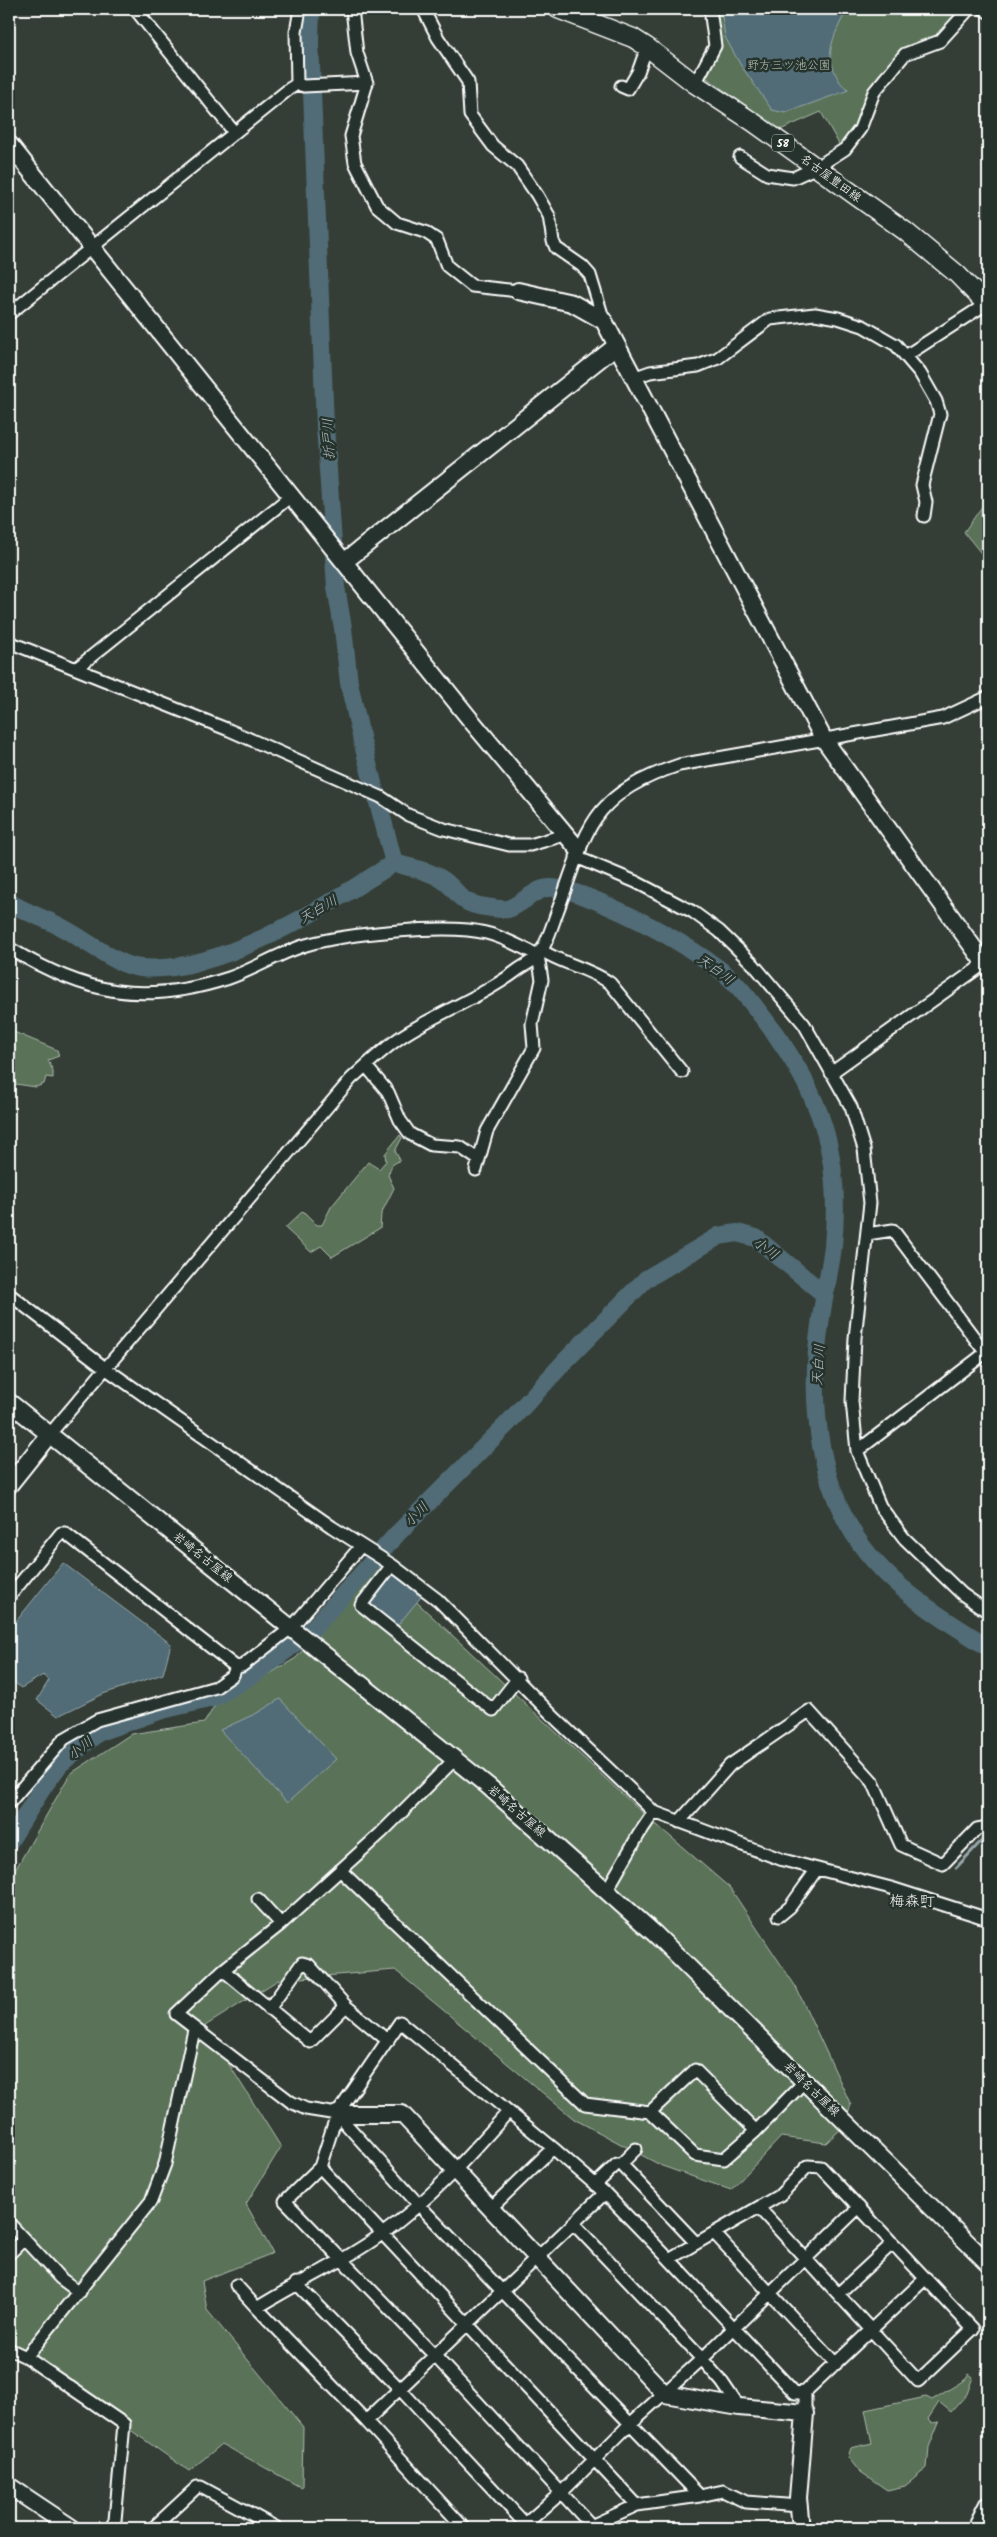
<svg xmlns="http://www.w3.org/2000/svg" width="997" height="2537" viewBox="0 0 997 2537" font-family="Kalam,'Klee One',sans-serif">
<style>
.green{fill:#5a7359;stroke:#acb9ac}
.water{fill:#516c76;stroke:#97a7ad}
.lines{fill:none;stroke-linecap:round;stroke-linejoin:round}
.stream{stroke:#97a7ad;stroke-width:3}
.river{stroke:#516c76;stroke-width:18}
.street-casing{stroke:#fff;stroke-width:15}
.secondary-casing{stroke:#fff;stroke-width:20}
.primary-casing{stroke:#fff;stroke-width:21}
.street{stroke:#26332d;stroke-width:11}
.secondary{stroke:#26332d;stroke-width:16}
.primary{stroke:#26332d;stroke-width:18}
.labels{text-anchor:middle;stroke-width:5;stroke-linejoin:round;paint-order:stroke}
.shield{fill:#26332d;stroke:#bec2c0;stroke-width:1}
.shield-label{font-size:11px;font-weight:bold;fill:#fff}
.park-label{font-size:12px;fill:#b5c0b4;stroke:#26332d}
.street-label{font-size:12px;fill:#fff;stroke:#26332d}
.water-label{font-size:14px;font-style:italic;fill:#b1bdc1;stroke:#26332d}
.quarter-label{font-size:15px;fill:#fff;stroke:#26332d}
</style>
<rect width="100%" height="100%" fill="#353e36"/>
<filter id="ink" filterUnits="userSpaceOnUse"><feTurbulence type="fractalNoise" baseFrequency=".02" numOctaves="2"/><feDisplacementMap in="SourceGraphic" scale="10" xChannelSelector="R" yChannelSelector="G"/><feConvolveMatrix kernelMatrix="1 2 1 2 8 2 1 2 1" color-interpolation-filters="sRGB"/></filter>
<g filter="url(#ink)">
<path class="green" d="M715,9h248l-25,28 -35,15 -45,75 -18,19 -19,-34 -41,18 -76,-54 17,-27z
M988,498v64l-24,-30z
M9,1030l48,20 2,6 -11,4 5,11v7l-7,-1 -2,7 -8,3 -27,-4z
M400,1135l2,3 -7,13 5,9 -8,5 -4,10 6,13 -13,26 -1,14 -48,29 -11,-11 -10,6 -26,-24 18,-17 14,14h5l9,-18 37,-45 11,7 7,-8 -1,-7z
M376,1564l259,242 95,82 66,99 55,118 -9,23 -16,15 -45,-6 -50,53 -69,-24 -88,-47 -179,-149 -117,10 -73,46 76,121 -35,57 27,49 -71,28 5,29 96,117 -1,61 -80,-44 -33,27 -180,-126v-469l9,-11 52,-91 61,-40 73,-11 10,-16 82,-49z
M969,2374l4,3 -6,17 -16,18 -12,-10 -11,17 4,4 7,-1 -10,25 -2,21 -22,18 -18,4 -29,-20 -10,-13 3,-9 21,-5 -7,-33 61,-13 6,3 34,-21z"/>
<path class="water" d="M721,9h127c-7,11 -15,27 -17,40 -2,12 6,35 17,40l-2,2 -61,22 -13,-3 -32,-46 -15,-27z
M63,1563l108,81 -8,30 -60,20 -45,22 -21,-16 12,-20 -6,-5 -22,13 -12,-10v-48z
M392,1574l29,23 -24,29 -31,-22z
M280,1699l56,60 -49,44 -67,-73 37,-17z"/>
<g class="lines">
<path class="stream" d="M9,918l8,-11
M956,1868l32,-34"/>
<path class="river" d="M311,9l-1,31 15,386 11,161 7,41 6,55 13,58 32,122
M9,902c15,10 33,15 48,23 24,11 59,41 84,43 80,7 187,-64 253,-105 18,5 39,8 53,20 16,14 13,20 38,24 6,1 17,3 23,2 12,-4 23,-16 35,-20 14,-5 47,9 61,15 39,17 80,39 115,65 19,14 32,33 46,51 56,73 77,134 68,226 -3,26 -10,53 -13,79 -9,61 -5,131 22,187 29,64 89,99 146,135
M9,1842l34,-55 17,-23 39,-32 63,-22 51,-12 43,-25 54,-41 87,-98 111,-111 59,-64 79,-80 73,-43 18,-3 19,5 68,56"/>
<g class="street-casing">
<path id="street" d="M135,9l99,123
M352,9l5,44 10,30 -16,53 4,27 22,43 20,17 28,9 12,8 10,26 25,20 46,5
M423,9l15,29 30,44 2,33 23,31 24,20 20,29 12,21 4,25 3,7 26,18 8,9 14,46
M984,9l4,3
M297,84l-1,-52 4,-23
M695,84l20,-38 -5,-37
M621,86l7,3 10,-17 9,-25
M740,157l27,17 26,4 24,-11 28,-18 15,-20 14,-37 31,-38 35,-13 29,-32
M9,314l280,-225 8,-5 7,2 63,-3
M907,355l79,-51
M633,378l17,-6 48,-6 20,-8 52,-39 45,-5 23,4 25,8 33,19 24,28 16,28 4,13 -18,71 4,17 -2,14
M9,642l220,88 152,67 27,18 36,14 65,16h21l34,-10
M77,668l214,-172
M576,857l60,25 57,30 26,19 35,34 50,59 47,83 13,42 6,54 -15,135 -3,63 5,50 23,55 24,32 58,56 26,18
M9,948c76,46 134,58 220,30 26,-9 50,-25 77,-33 38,-11 142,-22 180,-12 18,4 36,15 52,22l4,25 -10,44 2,24 -47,83 -11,39
M541,950c21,14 48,18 69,33l72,89
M366,1066l22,26 12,28 10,14 21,11 29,2 19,13
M831,1073l157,-112
M867,1234l26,-4 95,126
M9,1294l96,74 227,159 60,38 46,35 118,119 98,93 129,48 108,28 97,31
M49,1435l302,-356c18,-16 36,-34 56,-46 37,-23 78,-38 112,-64 6,-4 14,-8 19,-13 10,-13 15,-34 21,-49 29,-81 32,-112 120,-142l264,-47 45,-21
M857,1451l131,-100
M392,1565l-31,40 132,105 25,-32
M9,1597l52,-64h4l171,134 6,-1 49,-38 70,-82
M455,1759l-74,74 -100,91 -58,46 -47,44 115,88 15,7 31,5 82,91 281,291
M9,1803l55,-64 33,-19 119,-33 17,-12 3,-8
M679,1822l51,-57 79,-54 64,71 28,63 42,19 34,-35 11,-2
M340,1870l245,234 65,8
M607,1890l32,-56 15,-22
M258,1899l23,25
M779,1916l11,-9 27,-38
M223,1970l87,72 36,-36 42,35
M269,2009l33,-46 7,2 37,41
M756,2131l-61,-61 -45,42 45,43 29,4 32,-28 48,-49
M621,2164l15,-15
M320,2167l317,338
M595,2185l22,-21h4l75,79
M492,2207l61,-59
M759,2208l159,173 55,-52 -152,-162 -13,-1 -28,29 -111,64 -64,-66 -52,-45 -153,-126 -63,92 -17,53 -35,34 150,155 155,168 3,1 44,-20 63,-9 23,-5 23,11 53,4
M9,2223l51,55 19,14
M573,2223l129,136 20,23 17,25
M714,2233l122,131
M9,2254l15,-15
M669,2259l126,134 10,-1v21
M296,2283l103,105 130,140
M236,2285l21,23
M838,2294l55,-51
M9,2349l17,8 98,67 -9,96 -4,8
M26,2357l125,-156 14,-37 29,-134
M805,2392l121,-114
M366,2421l239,-228
M153,2528l44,-41h4l76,41
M464,2528l-98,-107 -109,-113c41,-26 85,-45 125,-74 48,-34 87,-78 126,-122
M521,2528l41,-36 67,-67 73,-66 157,-152"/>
</g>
<g class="secondary-casing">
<path id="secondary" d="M9,144l460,574 109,131
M518,291l54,12 32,18 219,417 165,230
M344,562l272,-216
M9,1402l479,384 167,148 333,329
M9,1485l40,-50
M337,2114h65l263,280 74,13 66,6 -7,85 3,30
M9,2486l63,42
M976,2528l12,-24"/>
</g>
<g class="primary-casing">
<path id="primary" d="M558,9l75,29 14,9 48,37 58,38 152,109 52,43 31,32"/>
</g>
<use href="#street" class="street"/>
<use href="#secondary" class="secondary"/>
<use href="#primary" class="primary"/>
</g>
</g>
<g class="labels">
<rect class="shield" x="772" y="134.5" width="22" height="17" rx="4"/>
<g class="shield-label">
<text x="783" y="147">58</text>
</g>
<g class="park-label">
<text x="789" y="69">野方三ツ池公園</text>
</g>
<g class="street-label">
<text transform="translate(831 178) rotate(36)" y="4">名古屋豊田線</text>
<text transform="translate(203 1557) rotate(39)" y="4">岩崎名古屋線</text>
<text transform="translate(517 1811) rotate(41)" y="4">岩崎名古屋線</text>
<text transform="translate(812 2089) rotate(44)" y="4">岩崎名古屋線</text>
</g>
<g class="water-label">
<text transform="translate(328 439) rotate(-93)" y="5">折戸川</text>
<text transform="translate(318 909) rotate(-30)" y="5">天白川</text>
<text transform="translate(716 969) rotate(36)" y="5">天白川</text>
<text transform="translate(766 1248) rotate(35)" y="5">小川</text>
<text transform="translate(818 1365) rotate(-86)" y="5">天白川</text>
<text transform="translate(416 1514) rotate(-46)" y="5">小川</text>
<text transform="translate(80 1748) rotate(-39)" y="5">小川</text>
</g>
<g class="quarter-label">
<text x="912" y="1906">梅森町</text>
</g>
</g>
<rect width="997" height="2537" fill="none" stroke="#26332d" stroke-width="30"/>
<rect x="15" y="15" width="967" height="2507" fill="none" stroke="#fff" stroke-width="2" filter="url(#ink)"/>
</svg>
